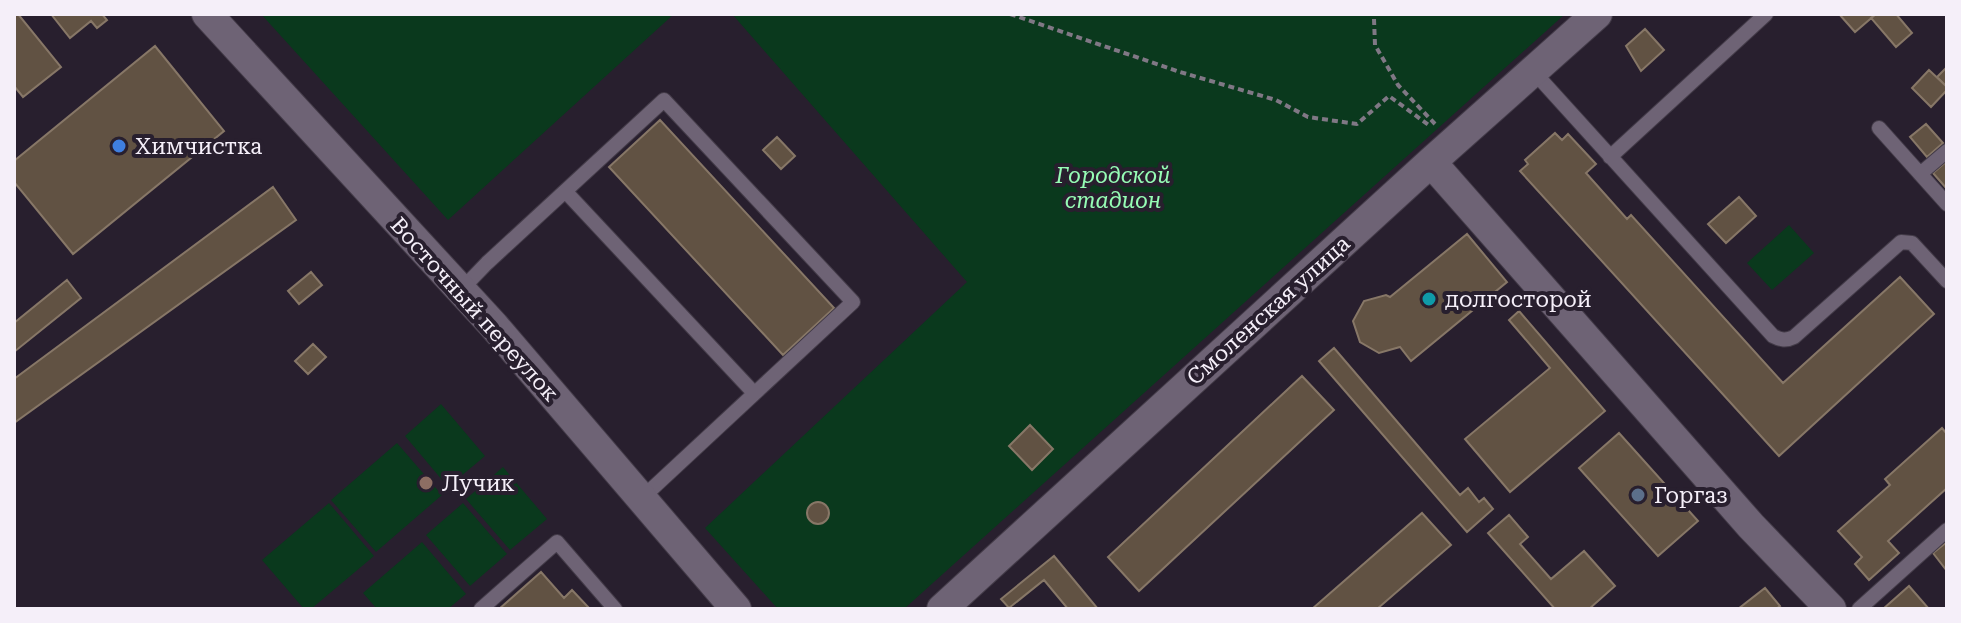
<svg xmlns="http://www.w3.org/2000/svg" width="1961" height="623" viewBox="0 0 1961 623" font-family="'Roboto Serif',serif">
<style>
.green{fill:#0a391d}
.building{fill:#615243;stroke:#877767;stroke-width:2}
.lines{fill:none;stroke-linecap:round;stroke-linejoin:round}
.lane-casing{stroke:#433b48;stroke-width:16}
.street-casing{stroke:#433b48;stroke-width:32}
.path{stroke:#807885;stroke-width:4;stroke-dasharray:6 4;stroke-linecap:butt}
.lane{stroke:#6e6375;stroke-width:14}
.street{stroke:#6e6375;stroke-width:30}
.shop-dot{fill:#3f7fe0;stroke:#281f2e;stroke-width:3}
.culture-dot{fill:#0f9aa8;stroke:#281f2e;stroke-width:3}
.education-dot{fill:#8d6e63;stroke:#281f2e;stroke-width:3}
.service-dot{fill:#5c6f8a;stroke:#281f2e;stroke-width:3}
.labels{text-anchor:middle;stroke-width:8;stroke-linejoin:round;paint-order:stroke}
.poi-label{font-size:22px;fill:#f5eff9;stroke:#281f2e;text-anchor:start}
.park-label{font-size:22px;font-style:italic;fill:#96fcb5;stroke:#281f2e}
.street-label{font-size:22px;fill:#f5eff9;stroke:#281f2e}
</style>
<rect width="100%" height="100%" fill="#281f2e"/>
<path class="green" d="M261,14h413l-226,206z
M732,14h833l-661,595h-126l-73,-81 262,-246z
M1789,225l25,28 -42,37 -25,-27z
M441,404l44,52 -37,31 -43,-51z
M397,443l45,52 -66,57 -45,-52z
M503,467l44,52 -37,31 -44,-51z
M329,503l45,53 -63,53h-7l-42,-49z
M463,503l44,51 -37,32 -44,-51z
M422,542l44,52 -18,15h-71l-14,-16z"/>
<path class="building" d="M14,14h4l43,53 -38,30 -9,-11z
M51,14h51l5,6 -10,8 -6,-7 -21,17z
M1839,14h37l-21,18z
M1876,14h20l16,19 -16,14 -25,-29z
M1645,29l19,21 -23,21 -15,-25z
M155,46l69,85 -151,123 -59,-72v-21z
M1947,67v20l-10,-10z
M1929,70l18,17v3l-16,17 -19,-19z
M660,120l174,188 -51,47 -174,-188z
M1926,124l17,19 -16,14 -17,-20z
M1555,133l7,7 6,-6 28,30 -10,9 41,46 4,-4 152,168 117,-106 34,37 -155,142 -259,-285 8,-7 -3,-4z
M777,137l18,19 -14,13 -18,-19z
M1947,161v28l-14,-16z
M273,187l23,33 -282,203v-44z
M1739,197l17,19 -30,27 -18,-19z
M1467,234l40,48 -96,79 -11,-14 -21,6 -19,-11 -7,-21 11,-20 22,-6 4,2z
M311,272l11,13 -23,19 -11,-13z
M67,280l14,18 -67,54v-29z
M1519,311l86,100 -95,81 -45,-53 85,-71 -41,-48z
M313,344l13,13 -18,17 -13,-13z
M1334,348l126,147 8,-7 11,14 5,-4 9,11 -26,23 -148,-171z
M1302,376l32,34 -195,181 -31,-34z
M1030,425l23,24 -21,21 -23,-24z
M1942,428l5,6v54l-59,53 11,12 -30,27 -14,-16 7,-7 -24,-26 52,-46 -5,-6z
M1619,433l79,88 -40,35 -79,-88z
M807 513a11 11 0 1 1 22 0a11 11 0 1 1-22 0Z
M1422,513l29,32 -74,64h-65z
M1509,515l19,22 -8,7 31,35 33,-28 31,35 -26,23h-34l-67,-76z
M1947,542v29l-14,-18z
M1054,556l44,53h-30l-24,-29 -35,28 -8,-9z
M541,572l23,26 8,-8 18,19h-91z
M1909,586l20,23h-46z
M1765,588l15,18 -4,3h-38z"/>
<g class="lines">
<g class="lane-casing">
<path id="lane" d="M1533,71l240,265c8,4 13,5 21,1l107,-95 11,1 35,38
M1879,128l68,76
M1610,157l156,-143
M1920,174l27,-23
M566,192l188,201
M461,290l26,-27 177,-163 189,202 -212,197
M481,609l76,-67 58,67
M1859,609l88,-79"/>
</g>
<g class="street-casing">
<path id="street" d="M207,14l287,312 242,283
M1431,162l320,364 80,83
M942,609l489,-447 166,-148"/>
</g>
<path class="path" d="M1010,14l170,58 96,28 32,17 49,7 32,-28 41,30
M1374,19l1,26 23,40 37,39"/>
<use href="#lane" class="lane"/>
<use href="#street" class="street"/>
</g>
<circle class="shop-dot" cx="119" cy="146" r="8"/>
<circle class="culture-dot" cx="1429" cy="299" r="8"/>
<circle class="education-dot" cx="426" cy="483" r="8"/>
<circle class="service-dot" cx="1638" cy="495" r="8"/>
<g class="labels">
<g class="poi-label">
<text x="135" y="154">Химчистка</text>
<text x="1445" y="307">долгосторой</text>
<text x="442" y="491">Лучик</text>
<text x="1654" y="503">Горгаз</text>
</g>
<g class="park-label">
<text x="1113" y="183">Городской<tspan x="1113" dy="25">стадион</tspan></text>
</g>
<g class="street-label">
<text transform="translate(475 309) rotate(48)" y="8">Восточный переулок</text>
<text transform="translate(1268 310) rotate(-42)" y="8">Смоленская улица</text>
</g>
</g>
<rect width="1961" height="623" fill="none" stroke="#f5eff9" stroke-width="32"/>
</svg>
